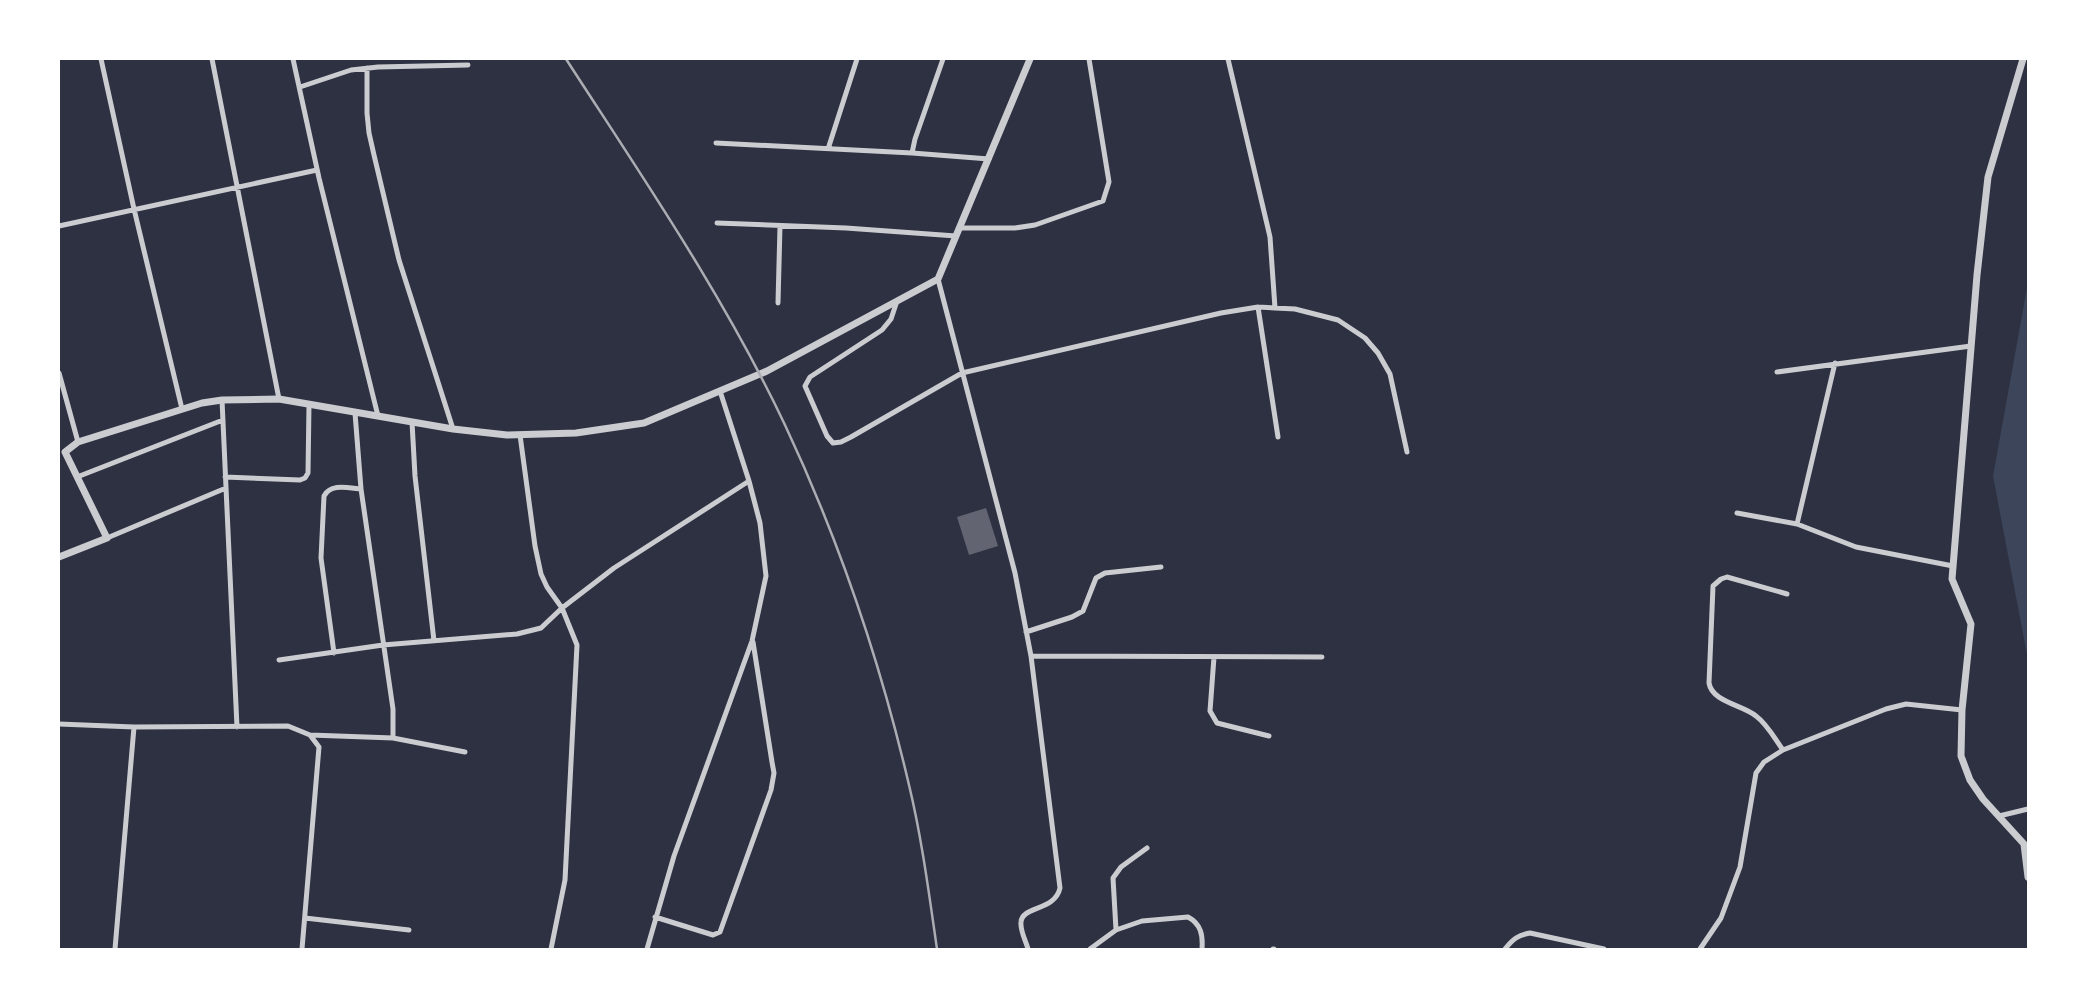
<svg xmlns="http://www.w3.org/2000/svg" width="2087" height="1008" viewBox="0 0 2087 1008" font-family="'Archivo Narrow',sans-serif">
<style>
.green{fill:#3c4559}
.building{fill:#626471}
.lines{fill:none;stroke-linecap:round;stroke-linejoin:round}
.minor{stroke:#caccd0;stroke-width:5}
.tertiary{stroke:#caccd0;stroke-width:7}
.rail{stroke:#abadb3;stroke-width:2.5}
</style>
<rect width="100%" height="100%" fill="#2d3142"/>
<path class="green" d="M2028,282v378l-35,-184z"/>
<path class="building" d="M986,508l12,38 -29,9 -12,-38z"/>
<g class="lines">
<path class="minor" d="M101,59l33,150 48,200
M212,59l67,340
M293,59l26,119 59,238
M1228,59l42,178 5,71
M367,68v45l2,20 5,22 25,105 54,169
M300,87l51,-17 27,-3 90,-2
M716,143l196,10 77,6
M828,149l29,-90
M912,153l3,-14 28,-80
M717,223l129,5 110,8
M59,226l258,-56
M959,228h56l20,-3 68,-24 6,-19 -20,-123
M938,279l77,294 16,83 29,232c-5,23 -38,18 -39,34 -1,9 5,19 7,27
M897,301l-6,18 -9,11 -72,47 -5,9 22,50 6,7 8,-1 10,-5 111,-64 259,-60 37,-6 37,2 43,11 27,18 13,15 12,21 17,78
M778,303l2,-77
M1258,307l20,130
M1777,372l194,-26
M59,373l19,69
M222,400l15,327
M355,413l6,76 32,220v29
M412,422l3,54 19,165
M520,435l15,111 6,28 6,13 15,21 15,37 -12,235 -14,69
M77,477l146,-57
M225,477l75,3 5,-2 3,-5 1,-68
M1737,513l60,11 59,23 97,19
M1797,524l38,-161
M107,538l119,-50
M1026,632l46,-15 11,-6 13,-33 9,-5 56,-6
M334,653l-13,-95 3,-62c7,-13 24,-8 37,-7
M1031,656l291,1
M1214,657l-4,54 7,12 52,13
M279,660l104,-15 134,-11 24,-6 21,-20 52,-40 135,-87
M59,724l75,3
M310,735l83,3 72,14
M1783,750c-8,-11 -16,-26 -27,-34 -13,-11 -44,-14 -47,-33l4,-97 8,-7 6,-2 60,17
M1999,816l29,-7
M655,917l58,18 7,-3 51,-142 3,-17 -2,-11 -19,-120
M305,918l104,12
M1116,930l-3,-52 8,-11 26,-19
M115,949l19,-222 154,-1 22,9 9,12 -17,202
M647,949l27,-93 78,-215 14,-65 -6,-53 -11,-42 -29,-90
M1090,949l26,-19 26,-9 46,-4c13,7 15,18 14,32
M1273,949h1
M1505,949c8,-10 13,-14 25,-16l74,16
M1700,949l21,-31 19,-51 16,-94 8,-11 19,-12 103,-41 20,-5 56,6"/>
<path class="tertiary" d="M2023,59l-35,118 -11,98 -25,304 19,45 -9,86 -1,46 9,24 13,19 41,45 4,33
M59,557l48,-19 -42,-86 13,-10 124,-39 20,-3 57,-1 174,30 54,6 69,-2 68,-10 123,-52 171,-92 92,-220"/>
<path class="rail" d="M566,59c77,119 158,237 219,366 54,115 95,236 124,360 13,54 20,109 28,164"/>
</g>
<rect width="2087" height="1008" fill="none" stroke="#ffffff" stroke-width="120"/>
</svg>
